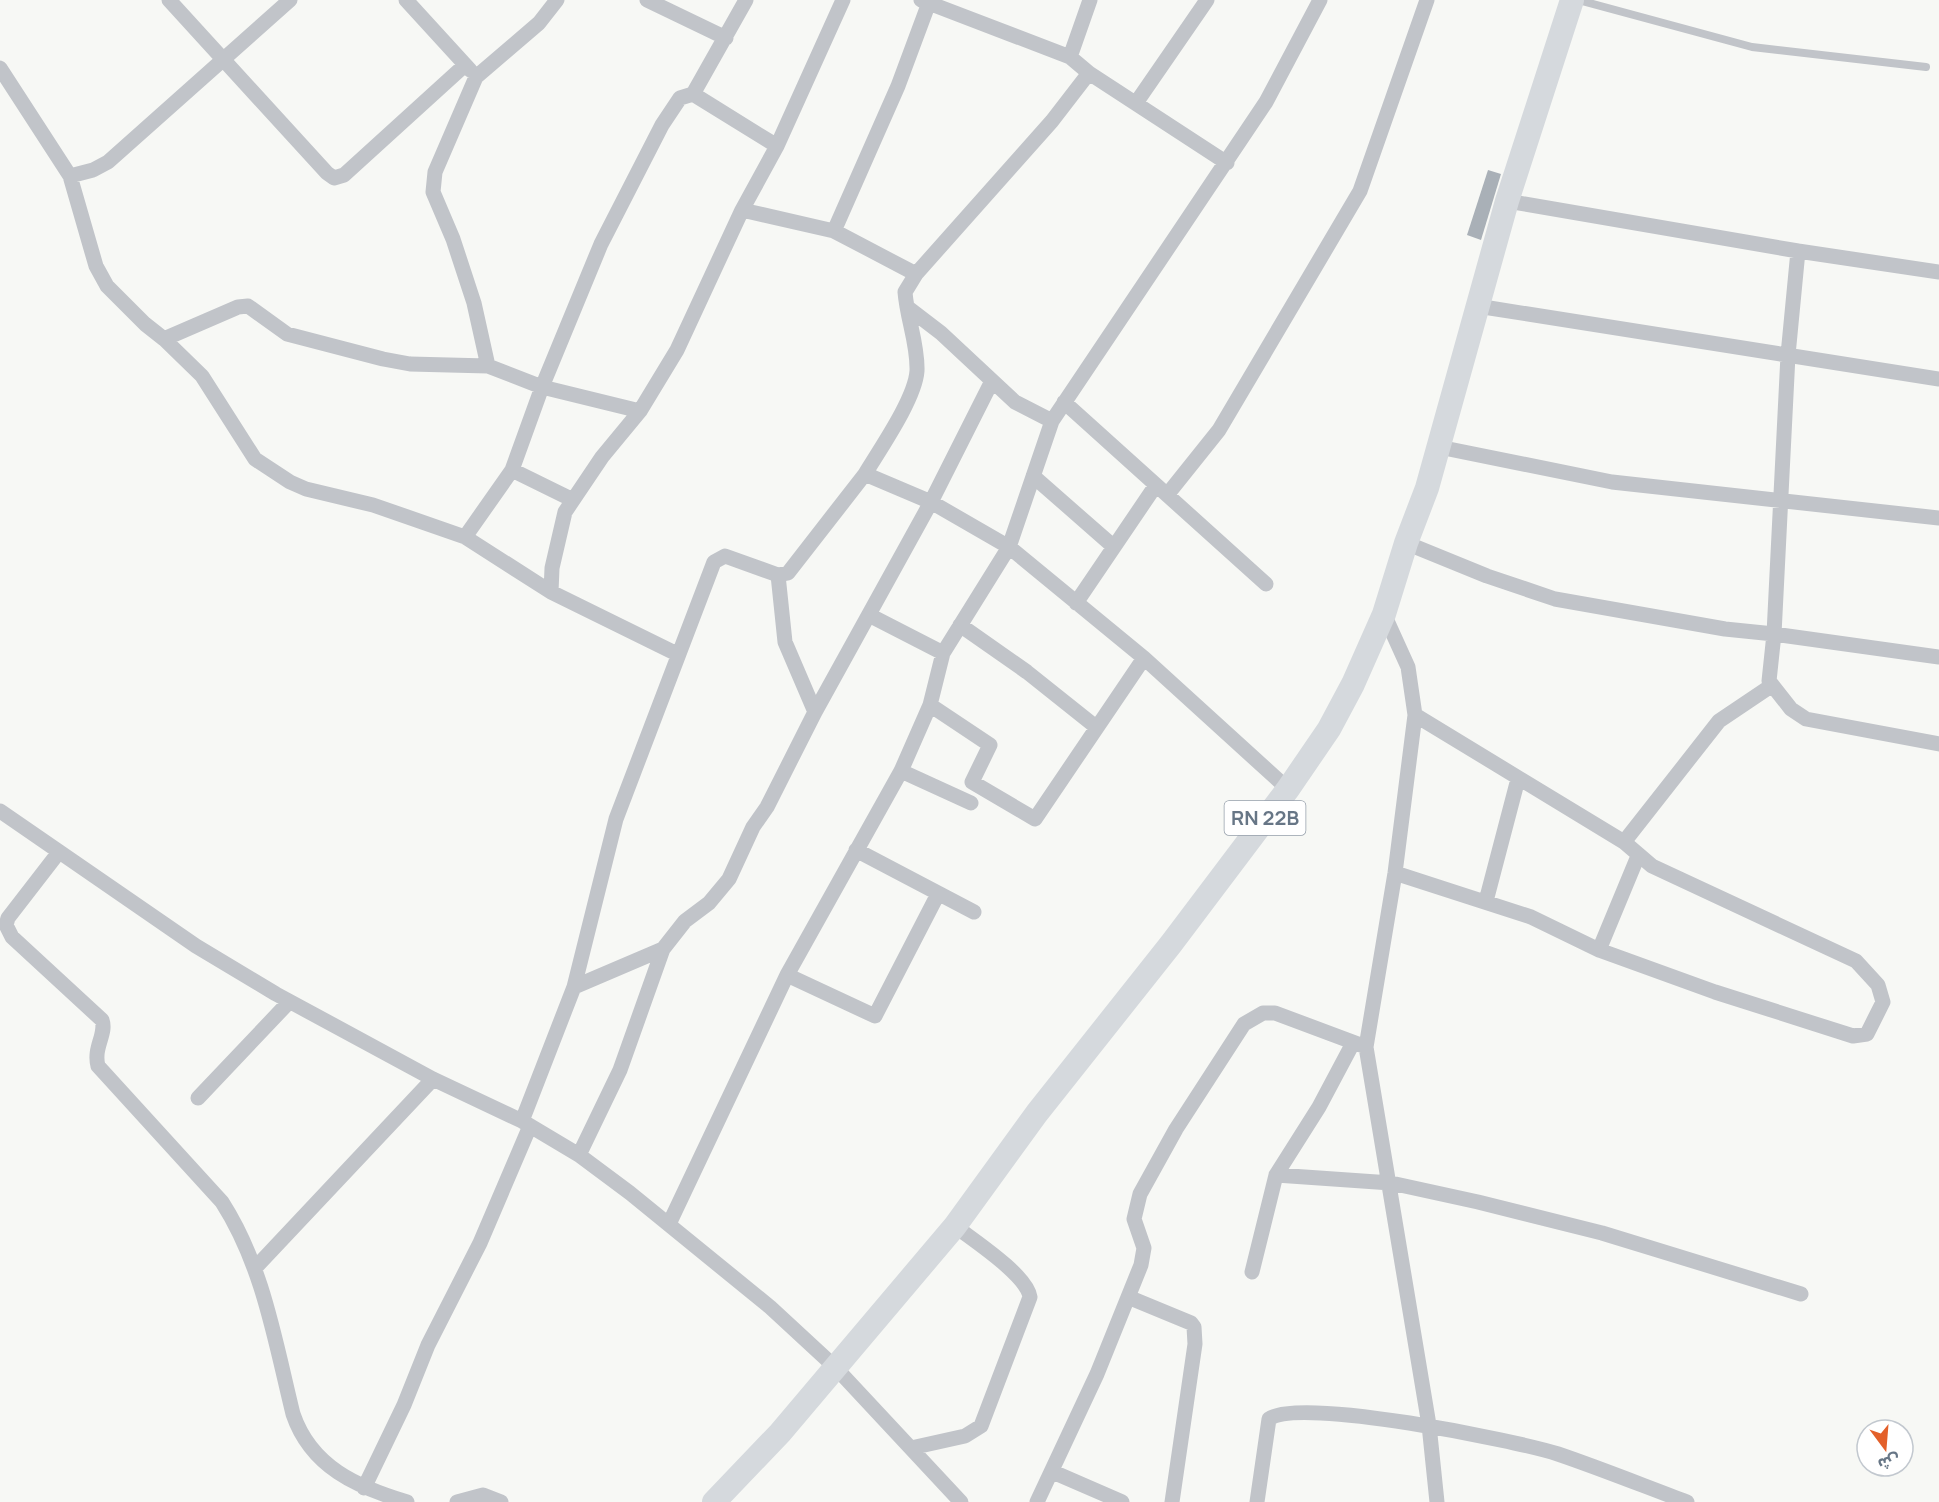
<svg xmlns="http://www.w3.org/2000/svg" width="1939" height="1502" viewBox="0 0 1939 1502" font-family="Manrope,'Noto Sans Arabic',sans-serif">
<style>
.building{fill:#a9b0b7}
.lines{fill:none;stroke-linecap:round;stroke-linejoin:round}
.lane{stroke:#c1c4c9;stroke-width:8}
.street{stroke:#c1c4c9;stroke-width:15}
.primary{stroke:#d5d9dd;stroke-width:24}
.labels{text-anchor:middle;stroke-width:6;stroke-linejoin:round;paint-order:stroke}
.shield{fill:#fff;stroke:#959faa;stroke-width:1.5}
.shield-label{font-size:20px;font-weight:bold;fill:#677686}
</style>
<rect width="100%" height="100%" fill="#f7f8f5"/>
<path class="building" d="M1488,170l13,4 -20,66 -14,-5z"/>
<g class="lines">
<path class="lane" d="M1578,0l174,47 174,20"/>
<path class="street" d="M169,0l158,173 7,5 10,-3 121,-110
M406,0l64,70
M557,0l-18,23 -63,54 -41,95 -2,20 20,47 21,64 14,63 54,21 98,24
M647,0l79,38
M746,0l-53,94 84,52
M921,0l149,57 19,16 138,90
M1070,57l20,-57
M0,68l70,108 26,90 11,20 38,38 19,15 38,37 53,83 35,23 16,7 67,16 92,32 86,55
M1136,103l71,-103
M70,176l23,-6 15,-8 182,-162
M1507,201l291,50
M742,210l92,21 82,43
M834,231l64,-145 32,-86
M1477,306l462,73
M907,307l34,26 74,69 37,19
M164,339l74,-32 10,-1 39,28 96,25 27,5 78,2
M1064,402l202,182
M1439,447l173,35 327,36
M512,470l59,29
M865,474c15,-25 50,-75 52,-103 1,-27 -10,-52 -12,-79l11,-18 136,-153 37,-48
M1033,476l81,71
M1167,495l52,-65 141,-239 67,-191
M465,537l47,-67 30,-83 59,-143 61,-119 18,-27 13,-4
M1406,543l81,33 68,23 170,30 49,5 14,-279 10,-104 141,21
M778,575l7,67 30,70
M1076,603l80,-118
M1384,614l24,53 7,48 209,127 28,24 204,95 22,24 5,17 -16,32 -14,2 -138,-44 -116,-42 -68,-33 -136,-44
M869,615l74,38
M960,625l67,47 69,55
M677,654l-126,-62 1,-24 13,-56 37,-55 38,-46 37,-61 65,-140 35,-64 66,-146
M1939,657l-165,-23 -5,47 22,28 15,10 133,25
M930,705l60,40 -18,37 63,37 109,-161
M1415,715l-20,158 -29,174 63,378 8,77
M901,771l70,32
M0,811l196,135 80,48 157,85 89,42 57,34 51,38 140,114 66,61 125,134
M1624,842l95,-121 52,-35
M856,850l118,62
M59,852l-51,66 -2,7 6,12 90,83c5,14 -9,27 -4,46l124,136c41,64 53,139 71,212 18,53 64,73 114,88
M1486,901l32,-122
M1599,950l39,-94
M787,975l88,41 63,-122
M574,987l89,-38
M198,1098l91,-96
M522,1121l52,-134 42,-168 98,-257 11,-6 53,19 10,-2 77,-99 66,28 78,45 135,111 144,131
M579,1155l41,-85 43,-121 22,-28 24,-18 20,-24 24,-52 14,-20 48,-95 116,-210 61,-121
M1276,1175l115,8 87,19 124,31 199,61
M669,1224l118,-249 114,-204 29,-66 13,-52 66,-106 43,-126 214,-319 54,-102
M256,1267l177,-188
M1252,1272l24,-97 43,-68 34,-64
M1128,1297l63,26 3,4 1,17 -23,158
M911,1448l54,-12 16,-10 49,-129c-3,-22 -57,-57 -75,-71
M1053,1472l69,30
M364,1488l40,-83 24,-60 52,-102 50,-117
M457,1502l26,-7 18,7
M1037,1502l60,-128 44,-109 3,-17 -10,-29 6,-25 36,-65 68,-105 19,-11h12l91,34
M1257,1502l12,-83c29,-23 249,22 289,35 44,15 86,32 129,48"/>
<path class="primary" d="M714,1502l66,-69 175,-207 82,-113 134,-169 117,-155 41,-60 24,-45 31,-70 22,-71 21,-55 80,-287 65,-201"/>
</g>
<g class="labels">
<rect class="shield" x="1224.5" y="801" width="81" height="34" rx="4.5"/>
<g class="shield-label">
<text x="1265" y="825">RN 22B</text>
</g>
</g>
<g transform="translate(1885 1448) rotate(164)"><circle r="28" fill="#ffffff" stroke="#c2c8cf" stroke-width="1.5"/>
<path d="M0-4.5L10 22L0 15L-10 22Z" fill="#e3602a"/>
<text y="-9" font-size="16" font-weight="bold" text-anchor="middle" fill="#677686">ش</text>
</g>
</svg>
